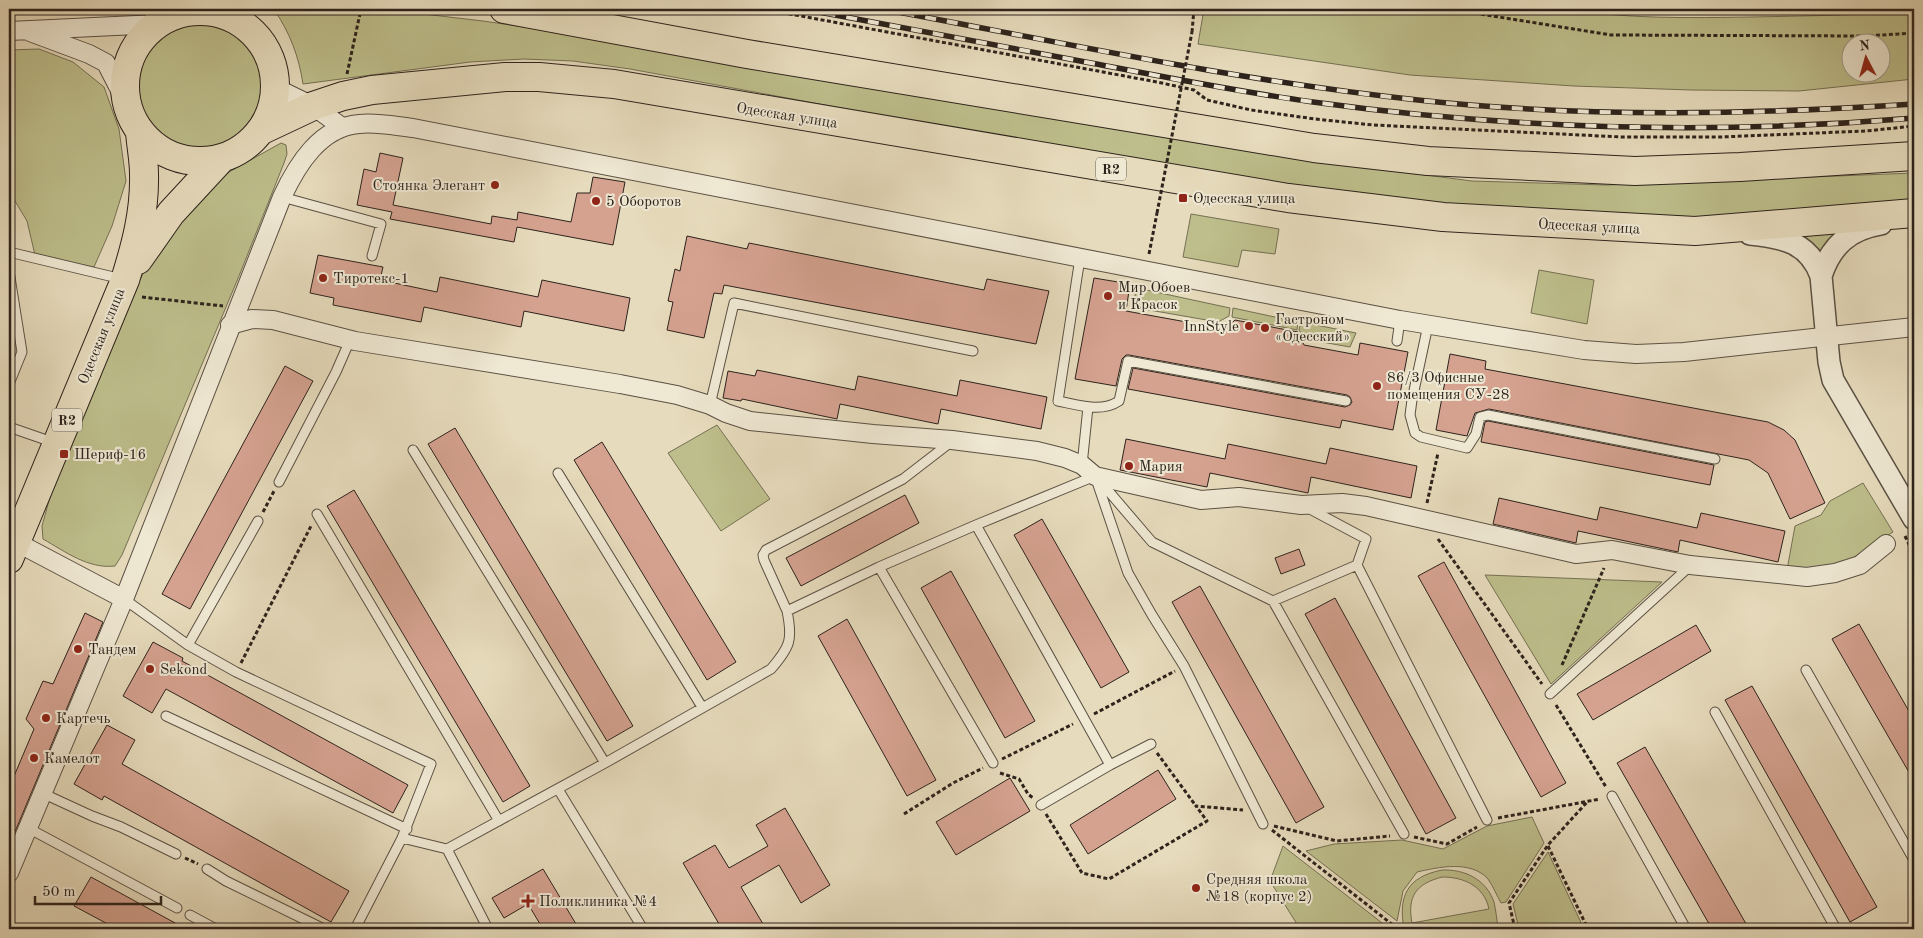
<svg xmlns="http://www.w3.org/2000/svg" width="1923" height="938" viewBox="0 0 1923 938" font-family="'Old Standard TT',serif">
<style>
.green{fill:#bdbe8b;stroke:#757054;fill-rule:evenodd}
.building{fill:#d5a290;stroke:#2d231c}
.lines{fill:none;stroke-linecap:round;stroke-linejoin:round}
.service-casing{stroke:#5b5144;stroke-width:11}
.minor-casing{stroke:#5b5144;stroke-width:20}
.tertiary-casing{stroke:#5b5144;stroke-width:24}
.primary-casing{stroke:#2d231c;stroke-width:30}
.path{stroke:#2d231c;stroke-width:3;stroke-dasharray:4 2.5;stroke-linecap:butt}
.service{stroke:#efe8d3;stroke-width:9}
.minor{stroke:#efe8d3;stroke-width:18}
.tertiary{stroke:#efe8d3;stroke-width:21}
.primary{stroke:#e6dbbc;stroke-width:28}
.rail-casing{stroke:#2d231c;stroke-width:5.5}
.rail{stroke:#efe8d3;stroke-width:4;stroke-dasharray:11;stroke-linecap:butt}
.path-bridge{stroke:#2d231c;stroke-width:3;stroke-dasharray:4 2.5;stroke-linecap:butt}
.poi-dot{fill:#8f2418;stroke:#efe8d3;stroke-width:2}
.labels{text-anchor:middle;stroke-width:4;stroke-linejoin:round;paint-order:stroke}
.shield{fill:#efe8d3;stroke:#675e53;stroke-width:1}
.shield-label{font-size:14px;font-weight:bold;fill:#2d231c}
.street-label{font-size:15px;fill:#2d231c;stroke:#efe8d3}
.poi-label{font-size:15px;fill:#2d231c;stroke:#efe8d3;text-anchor:start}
</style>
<rect width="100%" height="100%" fill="#e6dbbc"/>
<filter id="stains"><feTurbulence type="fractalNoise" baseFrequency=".004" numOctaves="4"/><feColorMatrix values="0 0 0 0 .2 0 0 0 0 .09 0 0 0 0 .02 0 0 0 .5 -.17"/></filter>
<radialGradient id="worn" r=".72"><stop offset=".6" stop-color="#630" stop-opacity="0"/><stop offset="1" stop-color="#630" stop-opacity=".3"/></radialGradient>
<path class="green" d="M277,9h104l102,12 287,42 523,95 179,23 134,4 308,-12v33l-224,18 -241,-14 -294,-44 -525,-97 -57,-8 -49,-2 -54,3 -167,22c-4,-27 -13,-51 -28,-73z
M1204,9h361c61,10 124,9 186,8 54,-1 109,-2 163,-5v67l-115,12 -108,-1 -117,-4 -164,-11 -212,-31zM1850,42h30v30h-30z
M1664,9h166l-102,3z
M134 87a65 65 0 1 1 130 0a65 65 0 1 1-130 0Z
M39,49l34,13 31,25 15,42 7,52 -14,45 -18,41 -59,-12 -8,-34 -18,-30v-141z
M281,143l5,2 1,9 -3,9 -45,113 -117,279 -7,11c-27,3 -49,-14 -72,-27l-1,-13 17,-62 86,-195 45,-60 39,-37z
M1191,214l88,15 -4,25 -33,-4 -4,17 -55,-10z
M1843,226l-22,25 -25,-21z
M1539,270l55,10 -7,44 -56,-11z
M1137,288l93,20 -1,8 -11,6 -86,-15z
M1233,308l65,14 -1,8 -65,-13z
M1301,322l55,11 -6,14 -45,-8 -6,-9z
M717,425l53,74 -49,32 -53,-78z
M1863,483l30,49 -48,31 -38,9 -20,-2 8,-44 26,-11 9,-14z
M1485,575h1l176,7 -111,102z
M1532,817l12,26 -38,59 -5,1c-4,-7 -8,-17 -13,-24 -17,-19 -49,-12 -71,-7l-14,19 -6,30 -91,-70 28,-7 68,-4 41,9 44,-23z
M1283,846l103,80 -24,3h-62l-30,-48z
M1548,852l36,77h-65l-6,-25z
M1442,870c22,-1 44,9 52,32 2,9 3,18 4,27h-94c-6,-33 3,-52 38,-59zM1442,877c22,0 42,9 47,32l-77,14c-5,-27 4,-39 30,-46z"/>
<path class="building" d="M380,153l23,5 -10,47 98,19 1,-8 25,4 1,-8 53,10 6,-29h13l3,-16 32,5 -12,63 -96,-18 -3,15 -124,-23 2,-7 -35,-7 7,-36 12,3z
M687,236l60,13 2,-6 235,47 3,-11 62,12 -13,53 -312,-59 -2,9 -8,-1 -10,45 -37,-8 6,-28 -5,-1 7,-32 5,2z
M318,255l65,12 -3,13 57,12 3,-15 98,20 4,-17 88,18 -6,33 -100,-20 -3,16 -97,-20 -3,15 -88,-17 1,-7 -24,-5z
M1094,278l36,6 -4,27 99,18 10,-9 63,12 6,13 54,10 2,-12 48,9 -15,78 -51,-10 -2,8 -212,-39 5,-21 212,39 5,-2 2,-3 -2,-5 -3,-2 -218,-40h-3l-4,4 -6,27 -41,-7z
M1450,354l36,7 -1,8 283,53 16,8 11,10 30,63 -35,16 -22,-46 -19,-13 -260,-51 -14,4 -8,23 -31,-6z
M285,366l28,15 -123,228 -28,-15z
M757,370l98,20 3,-14 99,20 3,-16 87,17 -6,32 -100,-20 -3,15 -98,-20 -3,15 -95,-20 -1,2 -18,-3 5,-27 27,5z
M1488,421l226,44 -4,20 -229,-43 4,-20z
M455,428l178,298 -26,15 -179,-297z
M1126,439l99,20 3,-15 98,20 4,-16 87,18 -6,32 -100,-21 -3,16 -98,-20 -3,14 -87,-17z
M602,442l134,220 -29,18 -133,-220z
M354,490l176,296 -27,16 -176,-296z
M905,495l14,28 -118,63 -15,-28z
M1499,498l98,22 3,-13 97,21 4,-15 84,18 -7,31 -98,-22 -2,12 -100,-21 -2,12 -83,-19z
M1042,519l87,153 -28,16 -87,-153z
M1299,549l6,16 -24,9 -6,-16z
M1444,562l122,221 -25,14 -123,-221z
M951,571l84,150 -30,17 -84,-150z
M1200,586l124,221 -28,16 -124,-221z
M1335,598l121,220 -30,16 -121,-220z
M85,613l18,9 -94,224v-58l25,-59 -8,-10 17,-38 10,3z
M847,619l89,161 -29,16 -89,-160z
M1859,624l55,96v61l-82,-142z
M1696,625l15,26 -118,69 -16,-26z
M153,642l30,16 -1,3 226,124 -15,28 -227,-124 -14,24 -29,-17z
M1752,686l125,221 -27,15 -125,-222z
M107,725l28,15 -13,24 227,127 -18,31 -227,-126 -2,4 -28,-16z
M1645,747l104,182h-37l-95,-166z
M1158,770l18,29 -88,55 -18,-29z
M1010,778l20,33 -74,44 -20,-33z
M785,808l45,77 -29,18 -22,-38 -38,22 25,42h-44l-39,-66 32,-18 14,23 39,-22 -12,-21z
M543,869l36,60h-36l-15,-25 -24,14 -12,-20z
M91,877l95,52h-69l-43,-23z"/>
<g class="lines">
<g class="service-casing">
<path id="service" d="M282,197l99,27 -9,32
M9,252l113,27
M1080,258l-22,143c20,4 43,12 61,0l9,-40 218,40
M9,271l13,81 -13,32
M1428,325l-16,75 -2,15 5,18 6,4 46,11 9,-14 4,-17 8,-2 227,44
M1397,341l3,-21
M710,405l24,-102 239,48
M9,427l46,16
M413,450l192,313
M1082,465l6,-58
M558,473l144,234
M1099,480l53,62 121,59 84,-36
M279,482l57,-110 14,-32
M1308,508l58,31 -9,26 130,255
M317,514l182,307
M976,525l134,240
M879,567l114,196
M124,599l64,46 48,27 195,92 -29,74 -47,91
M1273,601l131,233
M787,611l-23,-51 -1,-5 3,-5 137,-71 48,-37
M188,645l70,-124
M1806,670l108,190
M1550,694l140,-128
M1715,712l121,217
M166,716l241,113
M558,789l85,140
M42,793l50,23 29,11 55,27
M1612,796l74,133
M1041,805l69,-40 41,-21
M28,828l149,80
M402,838l45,11 158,-86 166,-94c19,-22 22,-29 16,-58l92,-44 97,-42 119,-49 33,97 24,42 32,51 79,158
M447,849l41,80
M207,869l19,12 98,48
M190,915l26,14"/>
</g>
<g class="minor-casing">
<path id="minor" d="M9,31l149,-7
M30,32l59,22 17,9 21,41
M276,88l37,18 29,21
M230,325l22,-6 21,1 82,21 265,43 57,11 33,10 16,8 24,8 123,13 79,6 85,11 28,7 17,7 13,11 106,24 38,-3 62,8 41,-2 24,3 210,48 36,-4 78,15 117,12 28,-4 25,-8 26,-21
M16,542l108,57
M9,873l115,-274 158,-402c15,-32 38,-70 77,-73 18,-2 36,2 54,4l987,192 184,30 52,4 48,-2 230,-25"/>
</g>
<g class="tertiary-casing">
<path id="tertiary" d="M1750,234c32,3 59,8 71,42l8,86 4,18 81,139
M1821,276c10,-31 29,-47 60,-52"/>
</g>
<g class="primary-casing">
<path id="primary" d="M504,9l243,45 435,72 132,22 114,13 207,10 105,-4 174,-11
M125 86a75 75 0 1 1 150 0a75 75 0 1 1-150 0Z
M262,130l51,-24 30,-10 29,-6 133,-13h34l75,7 674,114 155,19 252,14 219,-18
M138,260l33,-47 49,-53
M9,559l116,-279c11,-35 20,-69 19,-106 0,-14 -3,-28 -4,-42"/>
</g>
<path class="path" d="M763,9l394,73 37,8 13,10 44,10 64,9 58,6 249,12h98l146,-6 48,-5
M1174,9l20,3 8,-3
M1449,9l162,26 254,1 49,-3
M1192,32l2,-23
M347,74l14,-65
M1149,254l8,-41
M142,297l81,9
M1427,503l11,-50
M263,512l11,-21
M1905,536l9,19
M1438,539l104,145
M241,663l70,-137
M1562,665l42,-97
M1556,705l50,82
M1094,714l81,-43
M1157,753l39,53
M1002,759l71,-35
M1000,773l19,6 9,15 5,4
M904,814l49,-31 30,-15
M1046,814l36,59 27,6 98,-58 -11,-15 47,4
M1498,818l102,-19
M1274,826l63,15 53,-5
M1272,830l126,99
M1414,837l33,7 30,-17
M1548,846l40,83
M185,858l13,6
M1515,929l-6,-26 39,-58 40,-44"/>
<use href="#service" class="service"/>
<use href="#minor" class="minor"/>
<use href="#tertiary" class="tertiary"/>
<use href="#primary" class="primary"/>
<g class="rail-casing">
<path id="rail" d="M803,9c96,18 192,36 288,54 74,14 148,29 222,39 198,27 402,33 601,16
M882,9c178,33 356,72 536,91 164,18 332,15 496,4"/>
</g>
<use href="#rail" class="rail"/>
<path class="path-bridge" d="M1157,213l35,-181"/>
</g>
<g class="poi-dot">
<circle cx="495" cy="185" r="5"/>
<rect x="1178" y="193" width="10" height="10" rx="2.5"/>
<circle cx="596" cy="201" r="5"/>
<circle cx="323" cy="278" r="5"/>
<circle cx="1108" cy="296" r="5"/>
<circle cx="1249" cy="326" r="5"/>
<circle cx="1265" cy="328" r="5"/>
<circle cx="1377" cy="386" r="5"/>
<rect x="59" y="449" width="10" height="10" rx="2.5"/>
<circle cx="1129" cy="466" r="5"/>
<circle cx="78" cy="649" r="5"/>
<circle cx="150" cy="669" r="5"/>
<circle cx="46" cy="718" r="5"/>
<circle cx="34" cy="758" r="5"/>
<circle cx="1196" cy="888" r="5"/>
<path d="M525.5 893.5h5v5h5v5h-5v5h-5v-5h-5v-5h5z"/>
</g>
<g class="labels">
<g class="shield">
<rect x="1096" y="157.5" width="30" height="23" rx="4"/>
<rect x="52" y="408.5" width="30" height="23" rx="4"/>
</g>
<g class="shield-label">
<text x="1111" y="174">R2</text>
<text x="67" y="425">R2</text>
</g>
<g class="street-label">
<text transform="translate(787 115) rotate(9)" y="5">Одесская улица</text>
<text transform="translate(1589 226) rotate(3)" y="5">Одесская улица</text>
<text transform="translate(101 336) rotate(-68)" y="5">Одесская улица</text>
</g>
<g class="poi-label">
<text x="485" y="190" text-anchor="end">Стоянка Элегант</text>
<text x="1193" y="203">Одесская улица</text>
<text x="606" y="206">5 Оборотов</text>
<text x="333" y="283">Тиротекс-1</text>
<text x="1118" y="292">Мир Обоев<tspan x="1118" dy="17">и Красок</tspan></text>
<text x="1275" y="324">Гастроном<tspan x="1275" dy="17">«Одесский»</tspan></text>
<text x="1239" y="331" text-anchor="end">InnStyle</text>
<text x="1387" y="382">86/3 Офисные<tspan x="1387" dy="17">помещения СУ-28</tspan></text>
<text x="74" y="459">Шериф-16</text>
<text x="1139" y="471">Мария</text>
<text x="88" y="654">Тандем</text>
<text x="160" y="674">Sekond</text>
<text x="56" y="723">Картечь</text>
<text x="44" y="763">Камелот</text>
<text x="1206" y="884">Средняя школа<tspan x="1206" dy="17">№18 (корпус 2)</tspan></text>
<text x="539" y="906">Поликлиника №4</text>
</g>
</g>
<rect width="1923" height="938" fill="none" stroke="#e6dbbc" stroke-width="30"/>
<rect x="10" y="10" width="1903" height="918" fill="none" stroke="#2d231c" stroke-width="2.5"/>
<rect x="15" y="15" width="1893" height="908" fill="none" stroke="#2d231c"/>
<g transform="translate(1866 58) rotate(354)"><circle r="24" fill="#efe8d3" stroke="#a1998a"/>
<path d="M0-4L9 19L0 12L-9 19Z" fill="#8f2418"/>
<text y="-8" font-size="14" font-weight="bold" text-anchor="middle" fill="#2d231c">N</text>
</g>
<path d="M35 896v8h126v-8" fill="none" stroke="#2d231c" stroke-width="2.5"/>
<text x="42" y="896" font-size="15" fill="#2d231c" stroke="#efe8d3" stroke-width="4" paint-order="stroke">50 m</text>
<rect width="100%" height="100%" filter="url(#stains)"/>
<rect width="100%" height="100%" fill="url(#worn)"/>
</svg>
